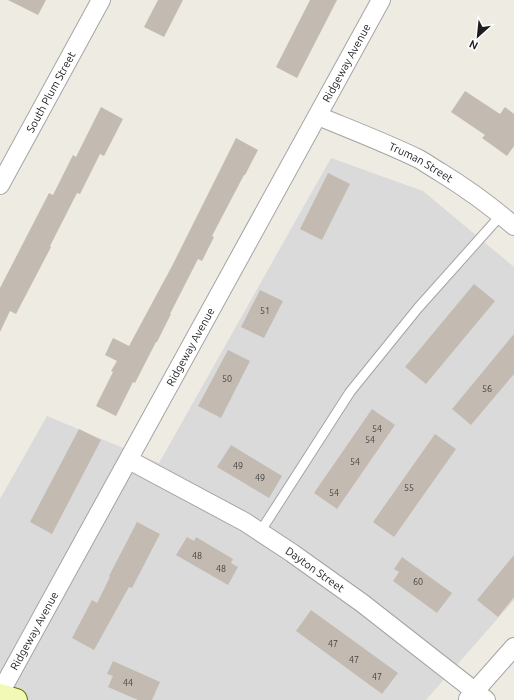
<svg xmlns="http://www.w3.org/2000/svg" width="514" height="700" viewBox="0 0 514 700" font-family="Ubuntu,sans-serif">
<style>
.residential{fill:#dbdada}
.building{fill:#c3bab2}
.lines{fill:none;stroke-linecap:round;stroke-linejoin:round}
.lane-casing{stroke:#a4a4a4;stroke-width:11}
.street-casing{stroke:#a4a4a4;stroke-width:20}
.secondary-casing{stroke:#617405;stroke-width:24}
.lane{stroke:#fff;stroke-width:9}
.street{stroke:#fff;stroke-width:18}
.secondary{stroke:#f2f9b6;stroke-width:22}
.labels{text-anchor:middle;stroke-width:3.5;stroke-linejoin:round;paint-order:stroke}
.number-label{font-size:9px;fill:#464442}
.street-label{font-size:11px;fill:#1d1d1d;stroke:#fff}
</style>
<rect width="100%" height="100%" fill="#eeebe3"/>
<path class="residential" d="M331,158l92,33 91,76v333l-88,100h-426v-201l47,-83 112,47z"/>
<path class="building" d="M8,0h38l-8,15z
M158,0h25l-19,37 -20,-10z
M310,0h27l-40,78 -21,-11z
M465,91l35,23 5,-7 9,7v32l-7,10 -25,-18 3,-3 -34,-23z
M101,107l22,12 -19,37 -4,-2 -20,40 -3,-1 -27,53 1,1 -35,67 -6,-3 -10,21v-44l49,-95 4,2 20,-40 3,2z
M236,138l22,12 -13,25h-1l-32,61 2,1 -12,24 -4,-2 -28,55h1l-14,28h-1l-21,41 -2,-1 -17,34 -20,-10 17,-34 -2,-1 6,-10 -12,-6 8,-17 16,8 43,-80z
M328,173l22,11 -28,56 -22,-11z
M474,284l21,17 -69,83 -21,-17z
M260,290l23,11 -19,37 -23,-11z
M514,334v40l-43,51 -19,-16z
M228,350l22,11 -29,57 -23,-12z
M372,409l23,16 -58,84 -23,-16z
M79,429l22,11 -49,94 -22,-12z
M435,434l21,15 -62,88 -21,-15z
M231,445l51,31 -13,22 -52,-31z
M137,522l23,12 -28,54 -3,-1 -35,63 -22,-12 20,-38 5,3 13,-26 -1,-1z
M187,537l7,4 2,-4 37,22 -2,4 7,4 -10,18 -52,-30z
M514,555v42l-16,20 -21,-17z
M402,557l50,36 -15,20 -44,-32 6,-9 -5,-3z
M311,610l87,63 -16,21 -86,-63z
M113,661l47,21 -8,18h-14l-30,-13 5,-11 -6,-2z"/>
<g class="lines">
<g class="lane-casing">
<path id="lane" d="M260,532l90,-140 68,-84 83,-93"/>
</g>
<g class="street-casing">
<g id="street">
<path id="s1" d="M318,116c34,14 68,27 101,43 7,4 14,9 21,13 26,16 51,34 74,54"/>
<path id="s2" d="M0,185l101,-185"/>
<path id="s3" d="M129,460l116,62 47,31 70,50 124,97"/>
<path id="s4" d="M0,693l381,-693"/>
<path d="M468,699l46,-52"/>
</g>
</g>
<g class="secondary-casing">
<path id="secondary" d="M0,695l16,5"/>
</g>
<use href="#lane" class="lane"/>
<use href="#street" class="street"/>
<use href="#secondary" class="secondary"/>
</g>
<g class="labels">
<g class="number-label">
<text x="265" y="314">51</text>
<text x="227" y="382">50</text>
<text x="487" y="392">56</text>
<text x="377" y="432">54</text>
<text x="370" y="443">54</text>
<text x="355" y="465">54</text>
<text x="238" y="469">49</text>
<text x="260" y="481">49</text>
<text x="409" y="491">55</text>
<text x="334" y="496">54</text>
<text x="197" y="559">48</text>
<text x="221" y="572">48</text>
<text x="418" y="585">60</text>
<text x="333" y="647">47</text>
<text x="354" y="663">47</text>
<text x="377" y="680">47</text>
<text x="128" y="686">44</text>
</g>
<g class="street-label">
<text dy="4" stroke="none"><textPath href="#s4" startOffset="719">Ridgeway Avenue</textPath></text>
<text dy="4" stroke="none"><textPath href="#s2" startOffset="106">South Plum Street</textPath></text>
<text dy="4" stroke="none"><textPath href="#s1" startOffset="113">Truman Street</textPath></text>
<text dy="4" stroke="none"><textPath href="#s4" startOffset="395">Ridgeway Avenue</textPath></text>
<text dy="4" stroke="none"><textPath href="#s3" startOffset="216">Dayton Street</textPath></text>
<text dy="4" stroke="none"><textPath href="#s4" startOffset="71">Ridgeway Avenue</textPath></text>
</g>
</g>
<g transform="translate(478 36) rotate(207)" stroke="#ffffff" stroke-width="3" paint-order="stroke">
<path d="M0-3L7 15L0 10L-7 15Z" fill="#1d1d1d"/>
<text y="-6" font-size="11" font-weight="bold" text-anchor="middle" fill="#1d1d1d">N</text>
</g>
</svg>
